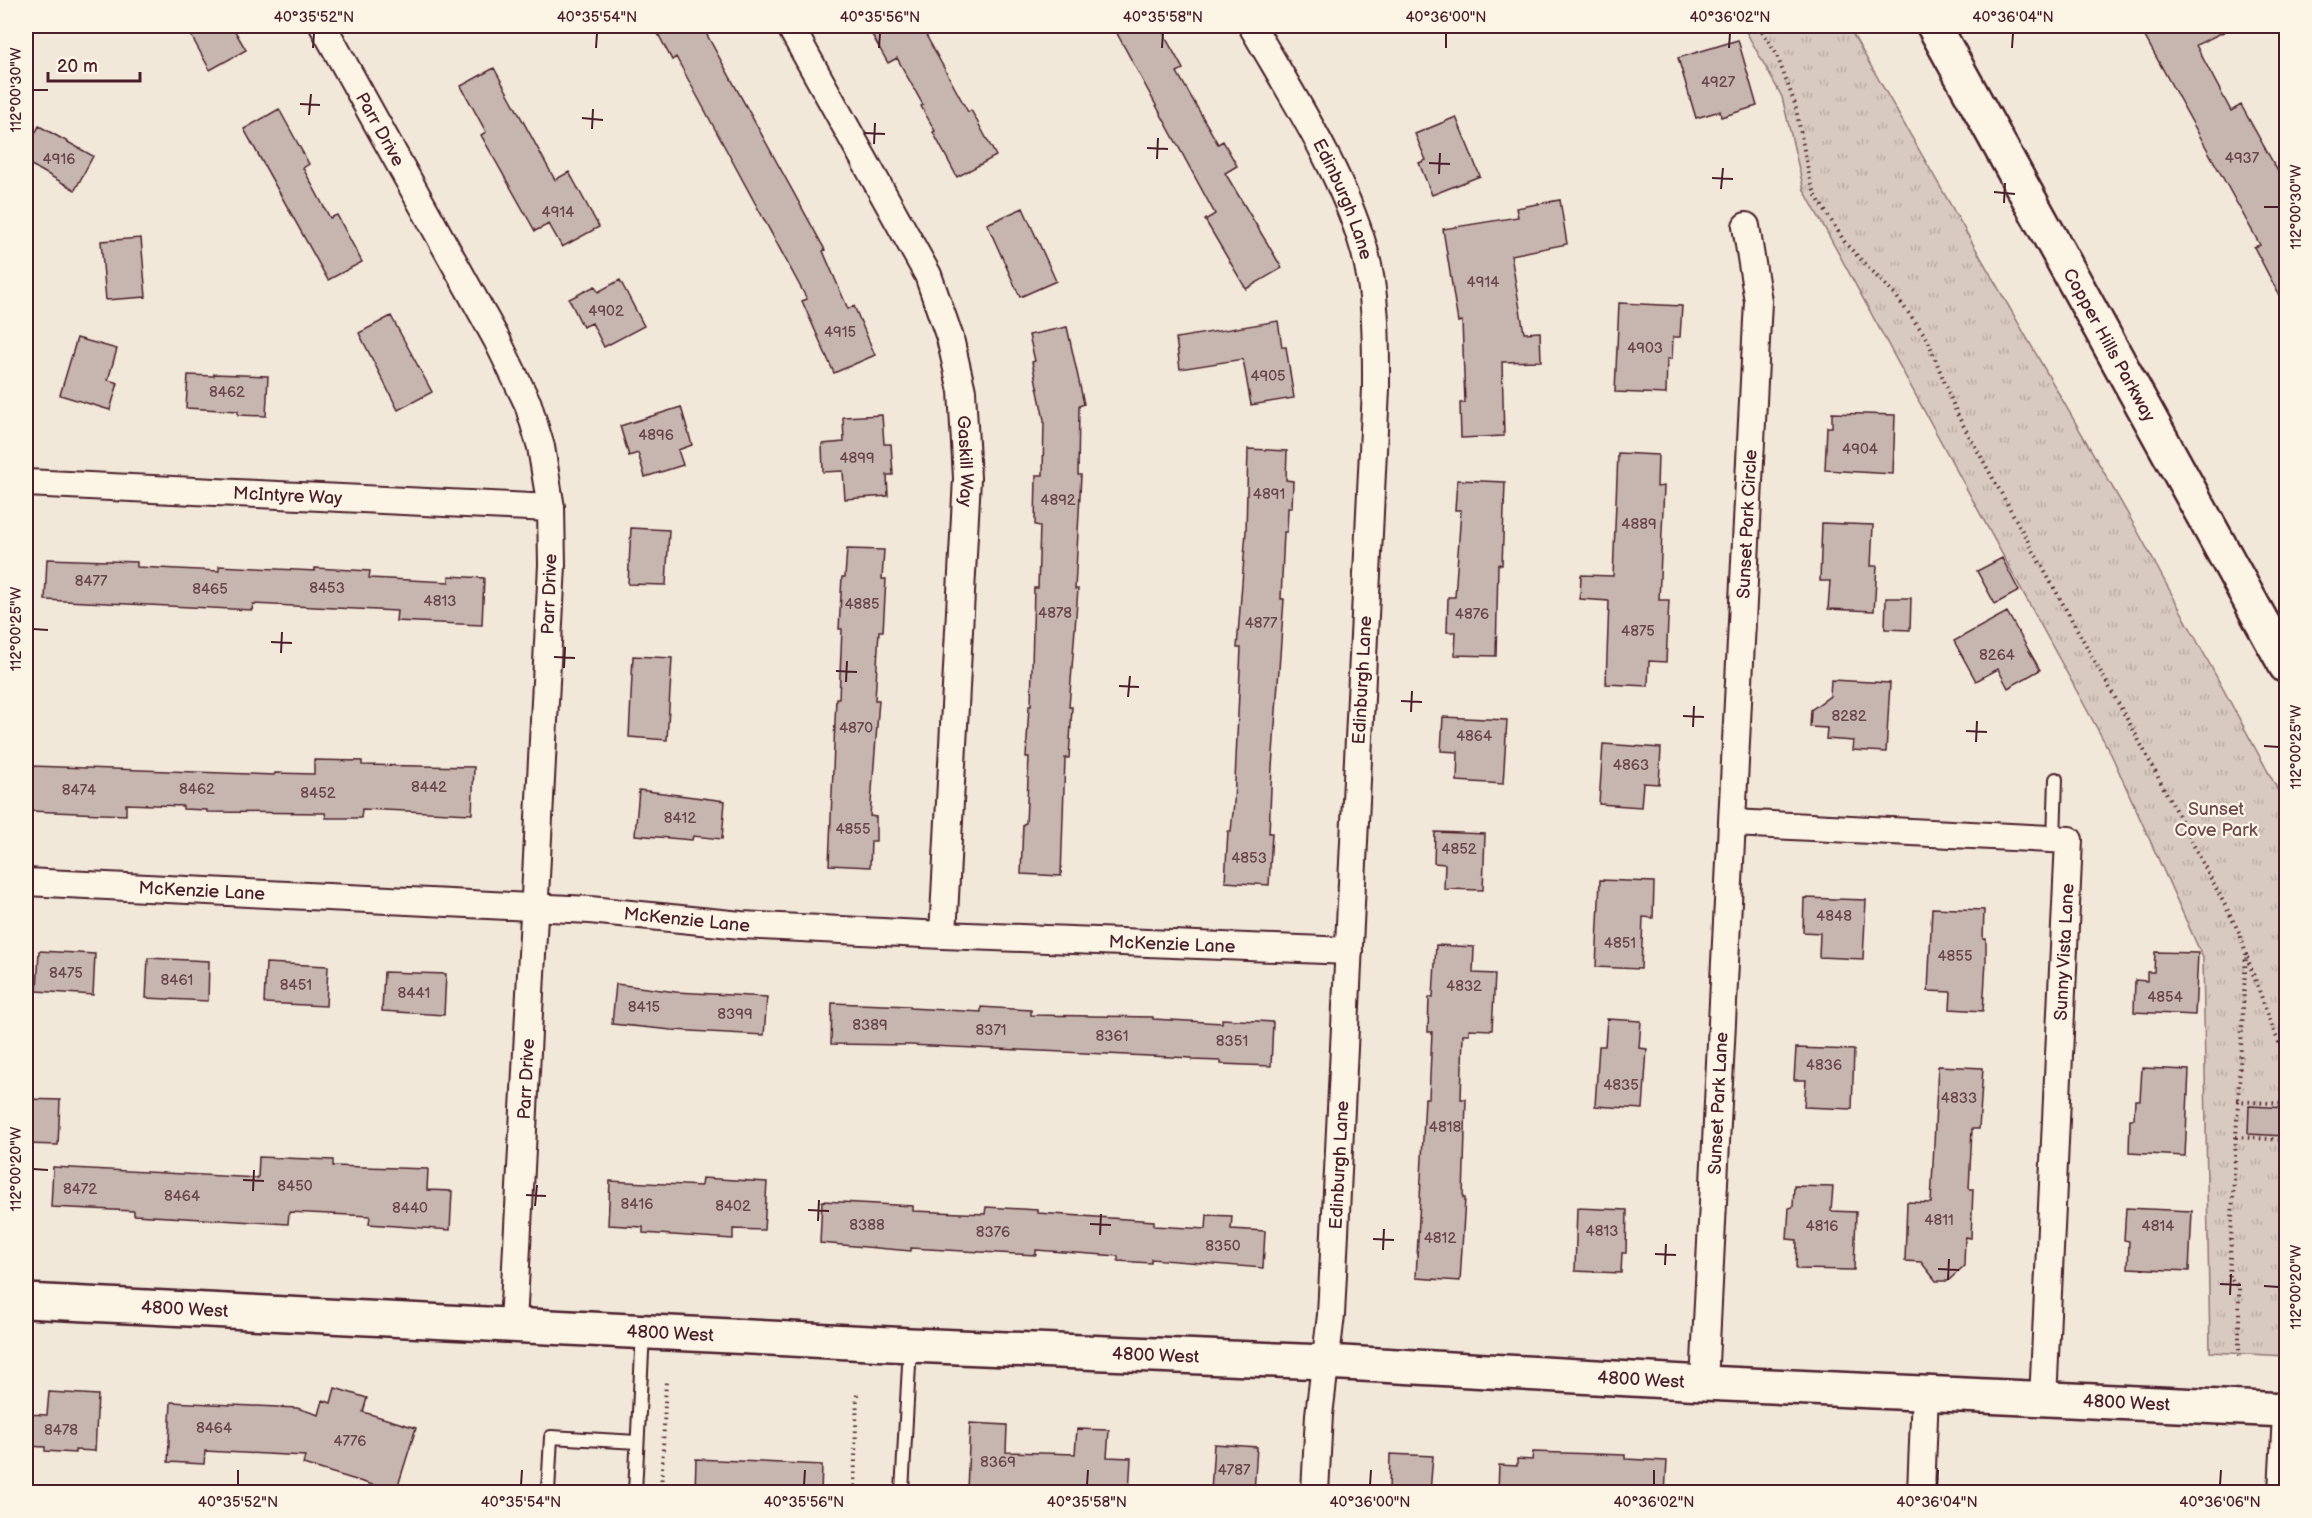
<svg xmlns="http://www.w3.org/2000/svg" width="2312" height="1518" viewBox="0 0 2312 1518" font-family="'Balsamiq Sans',sans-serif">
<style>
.park{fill:url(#park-tufts);stroke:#917476;stroke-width:1.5}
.building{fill:#c7b6af;stroke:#4a1f2b;stroke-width:1.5}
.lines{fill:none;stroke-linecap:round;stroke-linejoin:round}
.lane-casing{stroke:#4a1f2b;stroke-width:16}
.street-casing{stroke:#4a1f2b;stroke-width:30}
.secondary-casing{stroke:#4a1f2b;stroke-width:38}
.path{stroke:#4a1f2b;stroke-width:4;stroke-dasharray:1.5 4.5;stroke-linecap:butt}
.lane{stroke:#fcf5e5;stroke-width:12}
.street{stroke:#fcf5e5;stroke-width:26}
.secondary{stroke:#fcf5e5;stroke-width:33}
.ticks{fill:none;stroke:#4a1f2b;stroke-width:2}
.labels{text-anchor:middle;stroke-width:4.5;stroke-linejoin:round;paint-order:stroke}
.number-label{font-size:15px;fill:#69454c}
.street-label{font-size:18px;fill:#4a1f2b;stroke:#fcf5e5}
.park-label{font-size:18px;fill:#6e4a50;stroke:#fcf5e5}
.neatline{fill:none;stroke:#4a1f2b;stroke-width:2}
.ticks-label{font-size:15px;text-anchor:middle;fill:#4a1f2b}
</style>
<defs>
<pattern id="park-tufts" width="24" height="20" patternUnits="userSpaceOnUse" patternTransform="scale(1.5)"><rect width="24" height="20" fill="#d8cac0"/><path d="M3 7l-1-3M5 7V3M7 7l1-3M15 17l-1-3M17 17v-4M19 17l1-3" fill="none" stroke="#bbada5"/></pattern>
</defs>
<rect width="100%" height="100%" fill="#f1e8da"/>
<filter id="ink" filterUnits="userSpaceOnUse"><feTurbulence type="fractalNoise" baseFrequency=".0167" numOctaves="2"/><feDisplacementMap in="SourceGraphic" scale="12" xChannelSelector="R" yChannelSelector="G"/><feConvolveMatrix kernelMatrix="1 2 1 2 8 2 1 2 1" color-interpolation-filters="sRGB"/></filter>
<g filter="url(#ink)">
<path class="park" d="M1743,26h105l289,504 149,275v551l-76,-4 -7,-394 -92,-204 -307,-564 -22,-93z"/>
<path class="building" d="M186,26h46l14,24 -36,20z
M654,26h48l123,224 -2,1 25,58 6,-3 21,49 -41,18 -32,-72 5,-2 -131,-242 -4,3z
M867,26h54l47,86 3,-2 25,46 -39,21 -24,-45 2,-1 -14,-25 2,-1 -26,-47 -9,5z
M1113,26h46l24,43 -6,3 41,72 5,-3 14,25 -12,7 57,95 -36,21 -41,-69 10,-6z
M2161,26h75l-40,19 35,66 10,-6 45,81v122l-32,-61 6,-2 -116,-210z
M1738,40l19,66 -36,11 -1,-6 -24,7 -18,-60z
M494,68l61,112 14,-8 30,55 -37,20 -13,-23 -14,7 -54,-96 5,-3 -25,-46z
M279,109l30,55 -6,4 27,50 7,-3 25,47 -34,18 -84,-151z
M1456,117l24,59 -48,19 -13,-32 7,-3 -11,-26z
M39,126l54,30 -18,34 -49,-28v-11z
M1560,200l7,44 -56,11 13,78 16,-1 1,29 -39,1 2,74 -43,2 -1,-35h5l-3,-82 -4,1 -15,-93 75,-12 -2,-9z
M1023,208l33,73 -36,16 -33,-73z
M141,238l5,59 -40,3 -5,-59z
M620,280l24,46 -40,21 -12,-24 -9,4 -14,-28 26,-13 3,6z
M1619,303l63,3 -2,31h-7l-1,22h-5l-1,35 -51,-2z
M391,316l41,76 -34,18 -39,-77z
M1278,321l4,26h4l8,51 -43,7 -8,-46 -63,10 -4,-31z
M1067,327l17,77 -5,2 -1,69h3l-6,114h3l-9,118h3l-3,51h-4l-4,118 -40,-2 2,-50 3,-1 3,-66h-3l3,-51h2l3,-118h4l2,-62 -5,-1 1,-50h7l1,-55 -12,-58 3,-1 -6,-26z
M77,338l40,11 -9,31 10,3 -8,27 -50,-15z
M214,374l54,2 -2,40 -28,-1v-4l-52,-3 2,-33 26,1z
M681,407l11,38 -14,5 5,15 -38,12 -7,-24 -9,3 -9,-30z
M1832,413l63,2 -2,59 -68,-4 2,-43h5z
M882,415l2,29h7l2,31h-6l1,21 -43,3 -2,-28 -20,1 -1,-28 22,-2 -1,-25z
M1248,449l39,2 -1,29 7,1 -1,27h-4l-1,24h-3l-3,67h3l-12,168 -3,66h3l-3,52 -44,-3 3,-51h3l3,-28 7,-155h-4l9,-117z
M1618,453l40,2 -1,32 7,-1 -5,114h10l-3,62 -17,-1 -1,25 -42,-2 3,-83 -29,-2 1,-24 32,1z
M1457,480l48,2 -3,83 -4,-1 -2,92 -41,-1 1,-23h-9l1,-35h7l6,-87h-6z
M1822,523l51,2 -2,41h6l-3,45 -46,-2 2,-28h-10z
M631,528l38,2 -3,55 -38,-1z
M847,549l37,1 -2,29h4l-3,52h-4l-4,69h4l-9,116 6,1v24h-5l-1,26 -41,-2 7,-167h3l3,-69h-3l3,-52h3z
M2002,558l17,33 -24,13 -18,-33z
M47,559l90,3v5l82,4v-5l96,5v-3l55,3 -1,7 80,4v-6l35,2 -2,47 -86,-4 1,-10 -144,-7 -1,6 -207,-10z
M1886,598h25l-1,32 -25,-1z
M2007,612l33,58 -32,18 -10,-19 -22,12 -22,-40z
M633,656l39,2 -5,82 -38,-3z
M1831,680l59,3 -4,69 -34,-2 1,-9 -27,-2 1,-11 -17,-1 1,-17 19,-14z
M1443,717l64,3 -4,64 -46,-3 1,-29 -17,-1z
M1603,744l58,4 -2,36 -16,-1 -2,24 -42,-3z
M314,760l48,1v4l112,2 -2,47 -110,-5 -1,9h-35l-1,-5 -118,-1v-2l-24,-1v-3l-57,-2v11l-96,-4 2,-45 242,9 1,-2 39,1z
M639,790l86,11 -3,38 -29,-3 -1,4 -57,-5z
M1435,832l50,2 -2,56 -39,-1 1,-25 -11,-1z
M1600,880l54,2 -1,36 -10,-1 -2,52 -45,-2z
M1804,898l62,2 -3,59 -44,-2 1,-24 -17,-1z
M1932,908l52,2 -1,29h3v22l-3,50 -33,-2 1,-17 -23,-1z
M1436,945l38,2 -1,26 22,1 -3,56 -23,-1v5h-6l-2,65h5l-3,99h2l-5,83 -44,-3 9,-180h4l3,-66h-4l1,-35h4z
M39,951l56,3 -2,41 -56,-4z
M2155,952l43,1 -3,62 -61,-3 1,-32 12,1v-9h7z
M148,958l61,3 -1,40 -62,-3z
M266,963l62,3 -2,40 -62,-3z
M384,972l62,2 -2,41 -62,-4z
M616,984l60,8 91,5 -3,38 -92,-5 -60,-6z
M832,1003l78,3v2l71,4v-5l50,3v5l122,2v2l69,4v-4l51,3 -2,44 -50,-2v-3l-29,-1v-2l-283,-13 -78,-1z
M1607,1019l34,2 -2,27 8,1 -4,60 -48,-3 4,-60h6z
M1796,1048l58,2 -2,59 -48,-2 2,-27h-12z
M1938,1066l45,2 -4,61h-7l-3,60h4l-2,49 -6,-1 -1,29 -16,15h-12l-15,-19 -16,-1 2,-59 24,1z
M2142,1068l47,2 -4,86 -56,-3 1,-34h4l1,-19h5z
M26,1099l34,1 -2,45 -32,-1z
M2249,1106l37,2v28l-38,-2z
M259,1157l74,3v6l95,3 -1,21 25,1 -2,39 -81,-6 1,-8 -81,-4 -1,12 -154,-9v-4l-83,-4 2,-40 205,11z
M702,1178l65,4 -3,48 -31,-1v10l-90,-6v-6l-35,-2 2,-44 91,5z
M1794,1186l39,1 -2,24 25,1 -2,58 -58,-1 1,-29 -10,-1 2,-31 4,-1z
M822,1201l91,5v5l72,3 1,-7 52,3v3l116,8v5l52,3 1,-14 25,1 -1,13 34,2 -2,37 -112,-9v4l-33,-2v-5l-82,-6v5l-125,-7v3l-91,-8z
M1577,1208l50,2 -1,43h-4l-1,20 -46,-2z
M2126,1208l66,3 -3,60 -61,-3 1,-27 -5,-1z
M335,1388l32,10 -4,14 53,16 -20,64 -93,-28 2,-8 -100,-5 -1,13 -36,-2 3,-60 126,6 22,7 4,-15 8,3z
M49,1392l49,3 -3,56 -20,-1v3l-30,-2v-4l-19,-1v-32l21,1z
M970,1423l37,2 -1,27 69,2 2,-25 32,1 -2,27 24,1 -2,34 -162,-2z
M1214,1444l43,3 -3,45h-43z
M1533,1452l92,3v4l42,2 -2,31h-167l1,-27 18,1v-7l15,1z
M1390,1454l43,2 -3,36h-41z
M696,1459l126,6 -1,27h-126z"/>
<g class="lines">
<g class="lane-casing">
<path id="lane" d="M2054,839l2,-60
M548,1492l3,-55 86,5
M635,1492l8,-160
M902,1492l8,-145"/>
</g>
<g class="street-casing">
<g id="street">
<path id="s1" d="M323,26l174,314 31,64 13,43 10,61 1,57 -39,759"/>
<path id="s2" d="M790,26l138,249 22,63 12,53 5,87 -24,457"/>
<path id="s3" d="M1252,26c41,71 89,144 112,223 13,46 12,94 12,140l-45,926 -12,100 -4,77"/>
<path id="s4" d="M26,483l525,25"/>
<path d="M1733,823l336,17 -26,560"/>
<path id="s5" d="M26,882l564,28 151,15 202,10 406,16"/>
<path id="s6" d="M1704,1383l54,-1082 -12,-75"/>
<path d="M1921,1492l4,-99"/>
<path d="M2282,1492l4,-78"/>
</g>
</g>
<g class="secondary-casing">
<g id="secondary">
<path id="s7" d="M1934,26l352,640"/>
<path id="s8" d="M26,1301l884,44 415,17 379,21 582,27"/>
</g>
</g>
<path class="path" d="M1759,26l17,27 19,51 15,76 7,18 29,46 50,52 31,42 30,76 179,321 104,199 6,20 -8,147
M2247,957l27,75 5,10 7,6
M2286,1104l-48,-3 -2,36 50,3
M2236,1137l-7,140 10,10v71
M821,1491l22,1
M661,1492l5,-111
M854,1492l3,-100"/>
<use href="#lane" class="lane"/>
<use href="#street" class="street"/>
<use href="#secondary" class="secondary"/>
</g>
</g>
<path class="ticks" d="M313,48l1,-15M596,48l1,-15M879,48l1,-15M1162,48l1,-15M1446,48v-15M1729,48l1,-15M2012,48l1,-15M33,90h15M300,104l20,1M309,115l2,-21M582,118l21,2M592,129l1,-20M864,133l21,1M874,144l1,-21M1147,148l21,1M1157,159l1,-21M1429,163l21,1M1439,174l1,-21M1712,178l21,1M1721,189l2,-21M1994,192l21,2M2004,203l1,-20M2264,207h15M33,629l15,1M271,642l21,1M281,653l1,-21M554,657l21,1M564,668l1,-21M836,671l21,1M846,682l1,-21M1119,686l20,1M1128,697l2,-21M1401,701l21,1M1411,712l1,-21M1683,716l21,1M1693,727l1,-21M1966,731l21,1M1976,742l1,-21M2264,746l15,1M33,1169l15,1M243,1180l21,1M253,1191l1,-21M526,1195l20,1M535,1206l2,-21M808,1210l21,1M818,1221l1,-21M1090,1224l21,1M1100,1235l1,-21M1373,1239l21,1M1383,1250l1,-21M1655,1254l21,1M1665,1265l1,-21M1938,1269l21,1M1948,1280l1,-21M2220,1284l21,1M2264,1286l15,1M2230,1295l1,-21M238,1485v-15M521,1485l1,-15M804,1485l1,-15M1087,1485l1,-15M1370,1485l1,-15M1654,1485v-15M1937,1485l1,-15M2220,1485l1,-15"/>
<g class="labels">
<g class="number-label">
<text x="1718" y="87">4927</text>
<text x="2242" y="163">4937</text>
<text x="59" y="164">4916</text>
<text x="558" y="217">4914</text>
<text x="1483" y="287">4914</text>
<text x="606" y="316">4902</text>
<text x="840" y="337">4915</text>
<text x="1645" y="353">4903</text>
<text x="1268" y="381">4905</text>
<text x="227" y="397">8462</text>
<text x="656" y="440">4896</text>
<text x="1860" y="454">4904</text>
<text x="857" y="463">4899</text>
<text x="1269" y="499">4891</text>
<text x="1058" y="505">4892</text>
<text x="1639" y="529">4889</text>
<text x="91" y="586">8477</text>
<text x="327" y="593">8453</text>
<text x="210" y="594">8465</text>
<text x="440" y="606">4813</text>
<text x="862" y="609">4885</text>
<text x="1055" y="618">4878</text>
<text x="1472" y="619">4876</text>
<text x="1261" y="628">4877</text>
<text x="1638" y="636">4875</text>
<text x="1997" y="660">8264</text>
<text x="1849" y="721">8282</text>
<text x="856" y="733">4870</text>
<text x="1474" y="741">4864</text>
<text x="1631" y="770">4863</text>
<text x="429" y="792">8442</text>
<text x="197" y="794">8462</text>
<text x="79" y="795">8474</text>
<text x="318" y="798">8452</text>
<text x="680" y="823">8412</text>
<text x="853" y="834">4855</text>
<text x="1459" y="854">4852</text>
<text x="1249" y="863">4853</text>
<text x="1834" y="921">4848</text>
<text x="1620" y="948">4851</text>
<text x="1955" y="961">4855</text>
<text x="66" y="978">8475</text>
<text x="177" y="985">8461</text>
<text x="296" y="990">8451</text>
<text x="1464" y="991">4832</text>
<text x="414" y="998">8441</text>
<text x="2165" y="1002">4854</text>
<text x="644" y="1012">8415</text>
<text x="735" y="1019">8399</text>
<text x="870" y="1030">8389</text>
<text x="991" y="1035">8371</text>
<text x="1112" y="1041">8361</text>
<text x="1232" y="1046">8351</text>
<text x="1824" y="1070">4836</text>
<text x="1621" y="1090">4835</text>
<text x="1959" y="1103">4833</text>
<text x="1445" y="1132">4818</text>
<text x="295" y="1191">8450</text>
<text x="80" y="1194">8472</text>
<text x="182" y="1201">8464</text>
<text x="637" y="1209">8416</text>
<text x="733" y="1211">8402</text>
<text x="410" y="1213">8440</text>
<text x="1939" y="1225">4811</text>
<text x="867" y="1230">8388</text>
<text x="1822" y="1231">4816</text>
<text x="2158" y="1231">4814</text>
<text x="1602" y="1236">4813</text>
<text x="993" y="1237">8376</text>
<text x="1440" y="1243">4812</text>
<text x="1223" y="1251">8350</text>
<text x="214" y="1433">8464</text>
<text x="61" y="1435">8478</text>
<text x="350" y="1446">4776</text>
<text x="998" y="1467">8369</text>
<text x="1234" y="1475">4787</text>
</g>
<g class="street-label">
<text dy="6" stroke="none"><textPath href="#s1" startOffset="118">Parr Drive</textPath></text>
<text dy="6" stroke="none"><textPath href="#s3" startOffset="196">Edinburgh Lane</textPath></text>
<text dy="6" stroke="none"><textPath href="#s7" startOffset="364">Copper Hills Parkway</textPath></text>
<text dy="6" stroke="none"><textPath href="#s2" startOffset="476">Gaskill Way</textPath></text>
<text dy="6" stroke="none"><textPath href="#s4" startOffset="262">McIntyre Way</textPath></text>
<text dy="6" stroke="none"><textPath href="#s6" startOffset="860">Sunset Park Circle</textPath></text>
<text transform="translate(549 594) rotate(-88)" y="6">Parr Drive</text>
<text transform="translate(1362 680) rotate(-87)" y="6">Edinburgh Lane</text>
<text dy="6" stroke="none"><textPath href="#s5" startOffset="176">McKenzie Lane</textPath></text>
<text dy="6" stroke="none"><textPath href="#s5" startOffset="662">McKenzie Lane</textPath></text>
<text dy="6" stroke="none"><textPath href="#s5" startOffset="1148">McKenzie Lane</textPath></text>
<text transform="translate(2064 952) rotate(-87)" y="6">Sunny Vista Lane</text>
<text transform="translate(526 1079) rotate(-87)" y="6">Parr Drive</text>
<text dy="6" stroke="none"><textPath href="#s6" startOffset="280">Sunset Park Lane</textPath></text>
<text transform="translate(1339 1165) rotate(-87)" y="6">Edinburgh Lane</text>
<text dy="6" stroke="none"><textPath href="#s8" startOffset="159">4800 West</textPath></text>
<text dy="6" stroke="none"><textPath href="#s8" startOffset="645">4800 West</textPath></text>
<text dy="6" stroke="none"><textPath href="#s8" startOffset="1131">4800 West</textPath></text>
<text dy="6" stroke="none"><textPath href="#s8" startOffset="1617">4800 West</textPath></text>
<text dy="6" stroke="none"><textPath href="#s8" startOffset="2103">4800 West</textPath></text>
</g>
<g class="park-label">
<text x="2216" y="815">Sunset<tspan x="2216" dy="21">Cove Park</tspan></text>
</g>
</g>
<rect width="2312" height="1518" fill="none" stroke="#fcf5e5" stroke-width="66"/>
<path d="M48 72v9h92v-9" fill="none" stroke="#4a1f2b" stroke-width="3"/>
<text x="57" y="72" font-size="18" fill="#4a1f2b" stroke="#fcf5e5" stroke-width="4.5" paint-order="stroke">20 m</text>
<rect x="33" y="33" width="2246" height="1452" class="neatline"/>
<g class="ticks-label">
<text x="314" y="22">40°35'52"N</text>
<text x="597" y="22">40°35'54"N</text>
<text x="880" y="22">40°35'56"N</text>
<text x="1163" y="22">40°35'58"N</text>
<text x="1446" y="22">40°36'00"N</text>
<text x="1730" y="22">40°36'02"N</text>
<text x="2013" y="22">40°36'04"N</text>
<text transform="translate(16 90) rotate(-90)" y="5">112°00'30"W</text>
<text transform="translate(2296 207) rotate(-90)" y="5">112°00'30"W</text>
<text transform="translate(16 629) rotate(-90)" y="5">112°00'25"W</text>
<text transform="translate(2296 747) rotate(-90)" y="5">112°00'25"W</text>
<text transform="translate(16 1169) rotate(-90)" y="5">112°00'20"W</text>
<text transform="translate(2296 1287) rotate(-90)" y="5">112°00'20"W</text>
<text x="238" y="1507">40°35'52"N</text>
<text x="521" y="1507">40°35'54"N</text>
<text x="804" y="1507">40°35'56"N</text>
<text x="1087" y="1507">40°35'58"N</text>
<text x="1370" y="1507">40°36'00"N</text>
<text x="1654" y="1507">40°36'02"N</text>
<text x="1937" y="1507">40°36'04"N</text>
<text x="2220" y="1507">40°36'06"N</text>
</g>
</svg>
